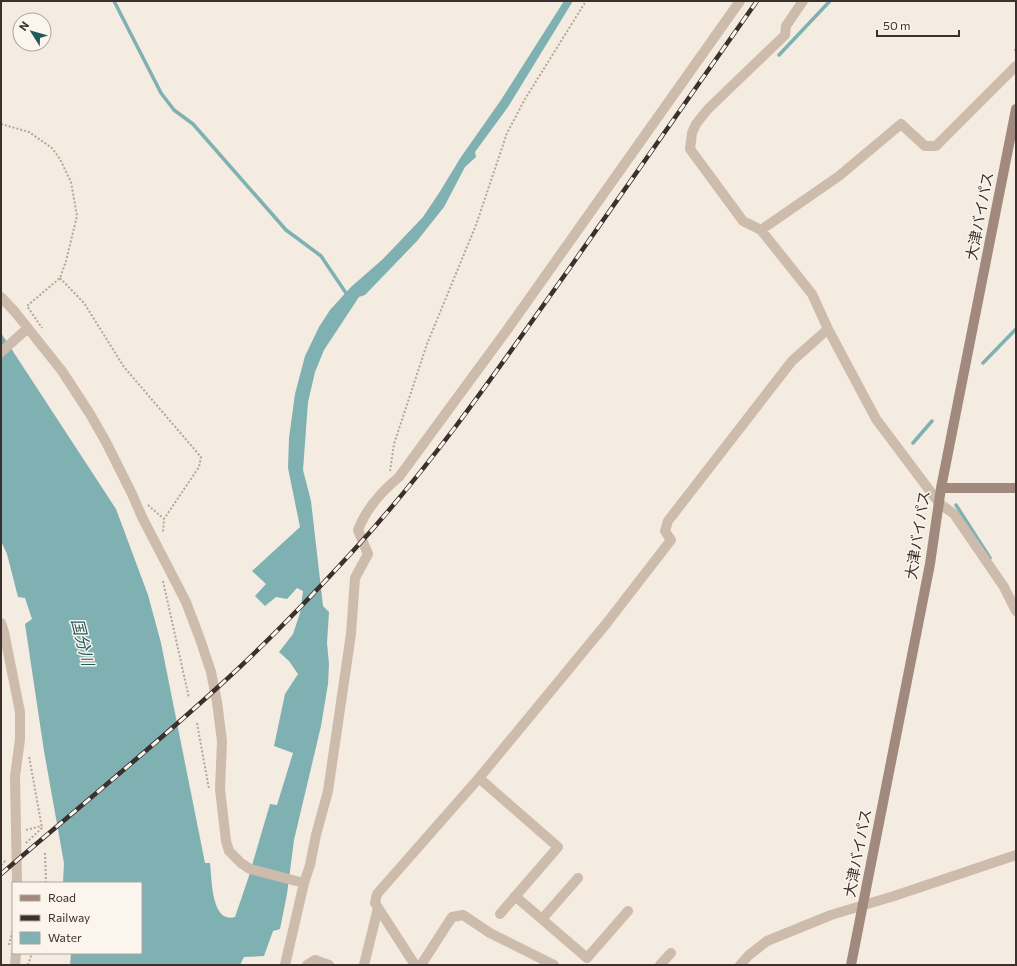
<svg xmlns="http://www.w3.org/2000/svg" width="1017" height="966" viewBox="0 0 1017 966" font-family="Commissioner,'Noto Sans JP',sans-serif">
<style>
.water{fill:#7fb0b2}
.lines{fill:none;stroke-linecap:round;stroke-linejoin:round}
.stream{stroke:#7fb0b2;stroke-width:3.5}
.path{stroke:#b9a596;stroke-width:2;stroke-dasharray:2 2;stroke-linecap:butt}
.minor{stroke:#cdbbac;stroke-width:10}
.tertiary{stroke:#cdbbac;stroke-width:10}
.secondary{stroke:#a18a7d;stroke-width:10}
.rail-casing{stroke:#3b302b;stroke-width:4.5}
.rail{stroke:#fbf5ee;stroke-width:3;stroke-dasharray:9;stroke-linecap:butt}
.labels{text-anchor:middle;stroke-width:3;stroke-linejoin:round;paint-order:stroke}
.street-label{font-size:15px;fill:#3b302b;stroke:#fbf5ee}
.water-label{font-size:16px;font-style:italic;fill:#1f5a5e;stroke:#fbf5ee}
</style>
<rect width="100%" height="100%" fill="#f4ebe1"/>
<path class="water" d="M564,1h9l-65,106 -33,45 1,5 -11,10 -21,40 -27,34 -52,54 -6,2 -35,53 -9,22 -7,30 -5,68 8,31 12,105 6,6 -2,31 2,21 -1,20 -7,42 -27,114 -7,54 -7,35 -7,2 -9,25 -20,1 -4,8h-170l1,-12h70v-70h-78l1,-20 -20,-112 -19,-127 7,-5 -7,-21 -7,-1 -11,-43 -6,-13v-208l115,176 32,86 13,48 44,220h5c2,16 1,61 25,54l13,-38 22,-75 7,1 16,-52 -19,-7 11,-52 13,-20 -9,-13 -10,-9 14,-18 7,-21 3,-22 -6,-3 -10,11 -11,-2 -11,9 -10,-10 11,-12 -14,-13 48,-44 -12,-59 1,-30 6,-44 10,-38 14,-29 11,-17 21,-23 32,-28 40,-42 16,-24 22,-36 40,-57z"/>
<g class="lines">
<path class="stream" d="M114,1l47,92 13,17 19,14 93,106 35,26 27,40
M779,55l51,-54
M983,363l33,-34
M913,443l19,-22
M956,505l34,53"/>
<path class="path" d="M1014,50h2
M1,124l28,8 23,16 8,11 11,23 6,34 -11,45 -6,17 -33,28 15,22
M60,278l24,25 40,64 77,90 -2,10 -35,52 -1,14
M390,471l4,-27 33,-100 49,-119 31,-92 18,-34 61,-98
M148,505l16,14
M163,581l26,117
M197,723l12,66
M26,830l16,-4
M26,843l16,-15 -13,-72
M45,853l1,30
M1,865l5,-5
M9,945l4,-16
M28,965l4,-12"/>
<path class="minor" d="M803,1l-17,25 -1,9 -77,74 -12,15 -4,9 -2,16 53,72 18,9 51,64 16,35 48,90 63,84 15,11 50,73 12,24
M761,230l78,-54 62,-52 24,22h11l80,-80
M1,297l14,15 47,59 28,43 16,28 26,52 10,23 44,85 14,37 11,33 6,30 5,39 -2,48 6,52 3,10 12,12 9,6 54,14
M1,352l27,-24
M1,623l3,9 16,80v27l-5,38 2,106
M606,624l65,-84 -6,-9 3,-10 124,-160 36,-32
M479,778l79,69 -58,67
M515,896l72,62 41,-47
M542,919l36,-41
M15,965l1,-12
M285,965l19,-82 6,-18 6,-30 12,-44 23,-157 4,-56 13,-24 -10,-24c8,-21 24,-39 41,-53l108,-147 233,-329
M307,965l8,-5 14,5
M364,965l14,-57
M421,965l31,-48 11,-2 27,18 64,32
M660,965l11,-12
M740,965l9,-10 18,-14 64,-26 63,-19 122,-41"/>
<path class="tertiary" d="M415,965l-40,-62 2,-9 102,-116 127,-154"/>
<path class="secondary" d="M941,488h75
M851,965l79,-401 11,-76 75,-379"/>
<g class="rail-casing">
<path id="rail" d="M1,874c72,-62 146,-122 216,-186 48,-43 93,-90 136,-137 80,-87 148,-186 216,-282 63,-90 125,-179 188,-268"/>
</g>
<use href="#rail" class="rail"/>
</g>
<g class="labels">
<g class="street-label">
<text transform="translate(980 216) rotate(-79)" y="5">大津バイパス</text>
<text transform="translate(918 535) rotate(-81)" y="5">大津バイパス</text>
<text transform="translate(858 853) rotate(-79)" y="5">大津バイパス</text>
</g>
<g class="water-label">
<text transform="translate(83 642) rotate(76)" y="6">国分川</text>
</g>
</g>
<rect width="1017" height="966" fill="none" stroke="#3b302b" stroke-width="4"/>
<rect x="12" y="882" width="130" height="72" fill="#fbf5ee" stroke="#aea6a0"/>
<rect x="20" y="895" width="20" height="6" fill="#a18a7d" stroke="#aea6a0"/>
<text x="48" y="902" font-size="12" fill="#3b302b">Road</text>
<rect x="20" y="915" width="20" height="6" fill="#3b302b" stroke="#aea6a0"/>
<text x="48" y="922" font-size="12" fill="#3b302b">Railway</text>
<rect x="20" y="932" width="20" height="12" fill="#7fb0b2" stroke="#aea6a0"/>
<text x="48" y="942" font-size="12" fill="#3b302b">Water</text>
<g transform="translate(32 32) rotate(307)"><circle r="19" fill="#fbf5ee" stroke="#aea6a0"/>
<path d="M0-3L7 15L0 10L-7 15Z" fill="#1f5a5e"/>
<text y="-6" font-size="11" font-weight="bold" text-anchor="middle" fill="#3b302b">N</text>
</g>
<path d="M877 30v6h82v-6" fill="none" stroke="#3b302b" stroke-width="2"/>
<text x="883" y="30" font-size="12" fill="#3b302b" stroke="#fbf5ee" stroke-width="3" paint-order="stroke">50 m</text>
</svg>
